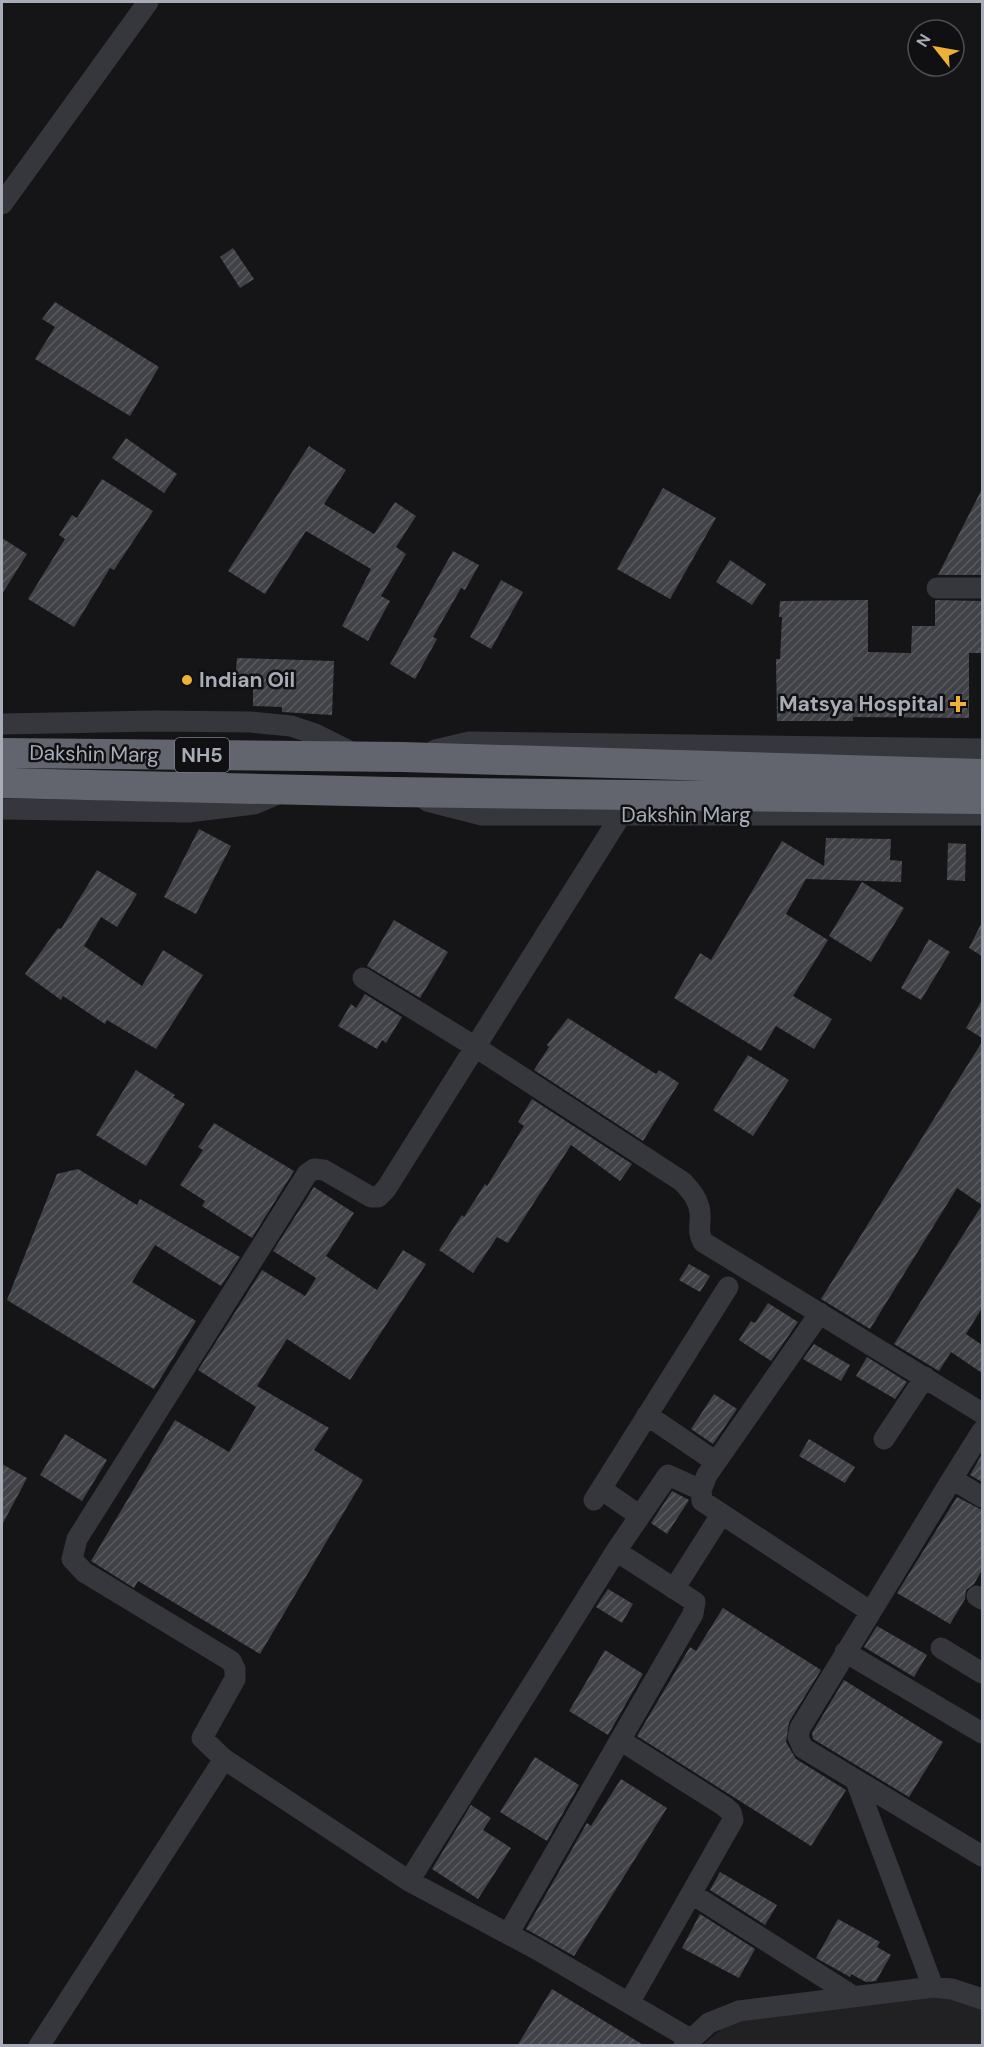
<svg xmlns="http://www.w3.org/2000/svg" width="984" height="2047" viewBox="0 0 984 2047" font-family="'DM Sans',sans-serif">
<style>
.built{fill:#212124}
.building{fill:url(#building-hatch)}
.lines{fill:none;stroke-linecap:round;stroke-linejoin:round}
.minor{stroke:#36373c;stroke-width:21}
.highway{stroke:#62656d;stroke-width:30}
.poi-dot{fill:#eeb036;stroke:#101012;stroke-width:2}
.labels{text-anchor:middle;stroke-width:5;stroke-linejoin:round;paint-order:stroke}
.shield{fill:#101012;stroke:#7a7d86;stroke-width:1.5}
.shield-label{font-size:20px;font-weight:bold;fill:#a7acb7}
.poi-label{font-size:21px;font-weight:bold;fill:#a7acb7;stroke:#101012;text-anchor:start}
.street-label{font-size:21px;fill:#a7acb7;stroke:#101012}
</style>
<defs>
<pattern id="building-hatch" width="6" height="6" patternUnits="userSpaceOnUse" patternTransform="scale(1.5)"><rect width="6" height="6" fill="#414247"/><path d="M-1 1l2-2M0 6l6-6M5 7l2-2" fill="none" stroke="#5a5b5f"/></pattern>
</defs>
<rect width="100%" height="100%" fill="#151517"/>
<path class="built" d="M953,1995l29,14v36l-281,1 33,-27z"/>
<path class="building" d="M233,248l21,31 -14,9 -20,-31z
M55,302l104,65 -29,49 -95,-57 20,-32 -13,-8z
M126,438l51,36 -13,19 -52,-35z
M309,446l37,24 -22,34 50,30 21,-32 21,14 -20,31 10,7 -25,42 9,5 -22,40 -26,-15 29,-57 -65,-38 -41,63 -37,-23z
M102,479l51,32 -39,59 -4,-2 -36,59 -46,-28 37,-60 -6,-4 13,-20 5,3z
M663,488l53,30 -46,81 -53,-30z
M982,489v86h-44z
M2,538l25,16 -25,40z
M453,551l26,14 -14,25 -4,-2 -28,49 4,2 -22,40 -25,-15z
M730,560l36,24 -14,21 -36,-23z
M501,580l22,12 -32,57 -21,-12z
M868,600v52l43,1 1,-27h23v-26l47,1v52h-13v65l-116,-1v4h-76l-1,-62h4l2,-42h-3l1,-16z
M237,658l97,3 -2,54 -50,-3v-5l-29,-1v-23l-18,-1z
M199,829l32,17 -35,68 -32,-17z
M826,838l65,1 -1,21 12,1 -1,21 -95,-3 -20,35 42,26 -35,56 39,23 -18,30 -38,-23 -15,25 -87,-53 26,-45 11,7 71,-119 42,25z
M948,843l18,1 -1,37 -18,-1z
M97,870l40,24 -20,33 -16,-10 -17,29 58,40 21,-36 40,25 -47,74 -49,-29 -2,4 -42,-28 -2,4 -36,-26 33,-46 3,1z
M862,882l42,26 -33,54 -42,-26z
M394,920l54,32 -28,46 -53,-32z
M982,922v34l-13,-8z
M929,939l21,13 -29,48 -20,-12z
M365,994l37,23 -16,26 -4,-3 -5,9 -39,-23 13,-22 5,4z
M982,1000v38l-16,-10z
M568,1018l88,56 3,-4 20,13 -36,58 -109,-71 15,-23 -2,-2z
M982,1042v266l-16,26 16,11v28l-31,-21 -12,19 -45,-27 88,-139 -25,-17 -87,141 -49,-30z
M748,1055l41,25 -36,56 -40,-26z
M136,1070l39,25 -2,2 12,7 -39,62 -50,-31z
M532,1099l100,65 -12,17 -49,-36 -63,98 -11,-6 -24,36 -34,-23 23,-35 2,2 21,-33 2,2 37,-60 -6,-4z
M214,1123l80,48 -42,67 -50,-32 3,-5 -25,-16 23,-35 -5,-3z
M78,1169l59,36 3,-6 100,58 -19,29 -66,-41 -23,37 64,39 -42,68 -147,-89 50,-126z
M314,1187l40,26 -28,43 51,34 26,-40 23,14 -76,116 -63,-41 -30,47 72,42 -15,22 49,30 -103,174 -122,-73 -4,7 -43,-27 84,-141 54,32 27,-45 -58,-37 64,-100 43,26 11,-18 -43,-27z
M689,1264l21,12 -10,16 -21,-12z
M768,1303l30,19 -27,39 -32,-21 12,-19 4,2z
M814,1344l36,21 -9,16 -38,-22z
M867,1357l40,25 -12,17 -39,-23z
M714,1394l23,15 -24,35 -22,-15z
M65,1434l42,26 -25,41 -42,-26z
M809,1439l46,28 -10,16 -46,-27z
M982,1454v28l-12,-7z
M2,1464l25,14 -25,47z
M672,1491l17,9 -22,34 -16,-11z
M957,1497l25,13v60l-8,14 -8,6 -1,9 -15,25 -53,-31z
M608,1589l25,15 -11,19 -26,-16z
M723,1608l98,62 -32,52 -3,20 10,17 50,31 -35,56 -174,-110 53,-89 6,4z
M877,1626l50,29 -13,22 -50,-30z
M605,1650l38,24 -35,61 -39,-24z
M844,1680l99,62 -34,55 -96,-58 -1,-6z
M535,1757l44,28 -32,56 -47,-29z
M621,1779l46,29 -93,148 -48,-27 61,-106 4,3z
M471,1805l20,13 -8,12 28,18 -33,51 -46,-30z
M720,1872l57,33 -12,20 -55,-35z
M700,1914l55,35 -16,29 -57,-30z
M838,1919l42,23 -3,5 14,8 -15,26 -10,1 -15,-8 -1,3 -34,-19z
M552,1989l93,57h-128z"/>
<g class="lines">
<path class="minor" d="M2,204l146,-202
M937,588h45
M2,724l153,-3 95,1 41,4 24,8 40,20
M435,750l34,-8 513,7
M427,801l55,14h500
M2,809l186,3 66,-8 26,-11
M363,978l111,68 209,136c8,9 16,18 17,31 1,12 -3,18 3,29l279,171
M820,1313l-113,162 -6,15 1,11 169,111
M647,1415l69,47
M982,1431l-30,48 30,18
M884,1439l41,-62
M952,1479l-152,249 -2,9 5,11 179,108
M601,1489l39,27
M594,1500l134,-213
M674,1589l47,-74
M977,1596l5,3
M941,1648l41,25
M845,1652l137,81
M620,1740l104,66 7,6 2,8 -104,183
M224,1759l185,122 129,69 154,90
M856,1781l77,206
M409,1881l207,-330 52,-76 33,15
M692,1894l161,102
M508,1934l185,-320 2,-12 -79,-51
M39,2046l185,-287 -22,-21 33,-59v-10l-4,-8 -147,-89 -12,-13 5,-20 230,-365 7,-5 10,1 47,27h7l8,-8 235,-374
M684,2046l25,-23 30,-12 194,-24 19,2 30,10"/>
<path class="highway" d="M2,753l400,4 580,17
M2,783l389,9 591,7"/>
</g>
<g class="poi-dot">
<circle cx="187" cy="680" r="6"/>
<path d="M955 695h6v6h6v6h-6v6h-6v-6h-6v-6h6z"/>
</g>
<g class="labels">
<rect class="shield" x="175" y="738" width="54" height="34" rx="4.5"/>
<g class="shield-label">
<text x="202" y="762">NH5</text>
</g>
<g class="poi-label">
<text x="199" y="687">Indian Oil</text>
<text x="944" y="711" text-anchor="end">Matsya Hospital</text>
</g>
<g class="street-label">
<text transform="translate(94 754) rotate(1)" y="7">Dakshin Marg</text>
<text x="686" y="822">Dakshin Marg</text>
</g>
</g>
<rect width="984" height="2047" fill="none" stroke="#a7acb7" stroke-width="6"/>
<g transform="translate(936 48) rotate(301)"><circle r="28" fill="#101012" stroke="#4c4e54" stroke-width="1.5"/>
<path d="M0-4.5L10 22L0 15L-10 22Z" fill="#eeb036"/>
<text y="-9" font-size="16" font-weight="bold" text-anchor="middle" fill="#a7acb7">N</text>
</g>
</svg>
